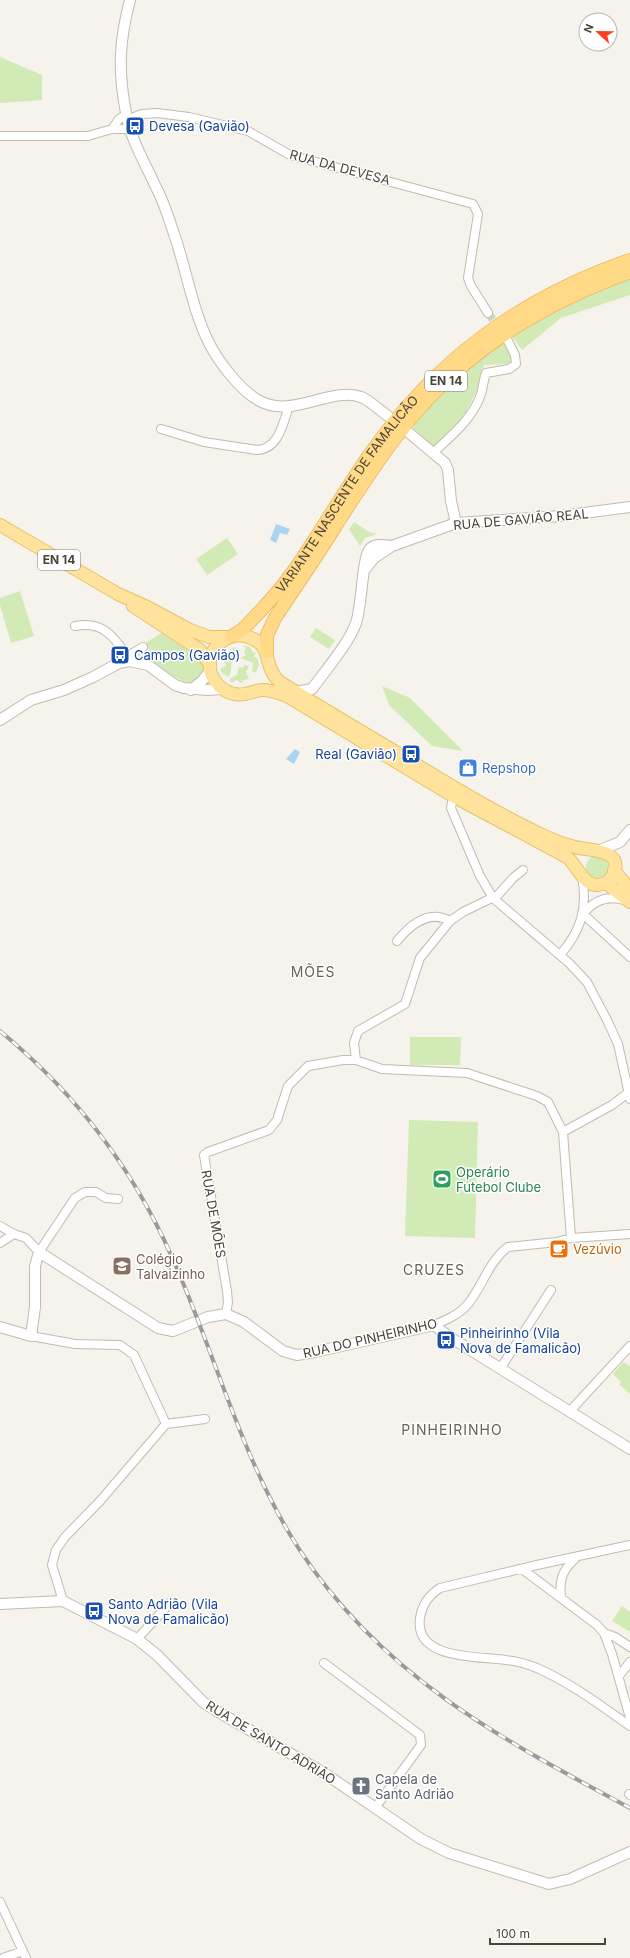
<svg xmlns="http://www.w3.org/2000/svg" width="630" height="1958" viewBox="0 0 630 1958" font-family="Inter,sans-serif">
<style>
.green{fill:#d2eab5}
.water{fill:#a9d4f2}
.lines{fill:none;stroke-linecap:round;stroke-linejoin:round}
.minor-tunnel{stroke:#d4d0c8;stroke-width:8;stroke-dasharray:8 4;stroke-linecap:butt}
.minor-casing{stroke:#c2bbae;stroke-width:10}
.tertiary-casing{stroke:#c2bbae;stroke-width:12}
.primary-casing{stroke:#e6c16a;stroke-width:14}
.trunk-casing{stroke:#e0a43c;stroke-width:14}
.minor{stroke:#fff;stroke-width:8}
.tertiary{stroke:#fff;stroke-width:10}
.primary{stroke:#ffe39c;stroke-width:12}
.trunk{stroke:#ffd985;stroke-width:13}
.rail-casing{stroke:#9a9a9a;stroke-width:4}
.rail{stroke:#fff;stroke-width:2.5;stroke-dasharray:8;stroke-linecap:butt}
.labels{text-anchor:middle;stroke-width:3;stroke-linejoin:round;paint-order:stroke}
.shield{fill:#fff;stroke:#817c74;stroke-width:1}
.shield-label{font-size:12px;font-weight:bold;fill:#4b4439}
.transit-label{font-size:13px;fill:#164399;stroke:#fff;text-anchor:start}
.street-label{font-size:13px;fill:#4b4439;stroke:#fff}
.shop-label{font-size:13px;fill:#366cbe;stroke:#fff;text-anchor:start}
.leisure-label{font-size:13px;fill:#27864d;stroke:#fff;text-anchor:start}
.food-label{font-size:13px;fill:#c56008;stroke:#fff;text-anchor:start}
.education-label{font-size:13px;fill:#785e54;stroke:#fff;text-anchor:start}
.worship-label{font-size:13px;fill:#5b616d;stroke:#fff;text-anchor:start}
.neighbourhood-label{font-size:14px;letter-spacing:1px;fill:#6e6250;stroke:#fff}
</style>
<rect width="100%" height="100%" fill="#f6f3ec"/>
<path class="green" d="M0,57l42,18v25l-42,3z
M630,277v18l-69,23 -39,32 -11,-15 27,-17z
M501,340l12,17v4l-6,3 -23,1 -6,23 -13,26 -31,33 -21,-19 17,-26z
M354,522l15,10 8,2 -12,4 -5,8 -11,-17z
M227,538l11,16 -31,21 -11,-16z
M20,591l14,45 -23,7 -11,-38v-7z
M316,628l19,12 -6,9 -19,-12z
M162,633l37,22 6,19 -10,9c-21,0 -37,-22 -56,-28l11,-5 -5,-7z
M242,645l8,2 3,5 3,1 -2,3 4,3 1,6 -3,7h-4l1,-9 -13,-5 6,-3 -2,-3 2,-4z
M234,647l5,3 -5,4 1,6 -4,4v8l-3,5 -6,-4 -2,-4 6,-4 -3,-5 1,-3 6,-4z
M245,665l4,1 -3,6 3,7 -6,1 -1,4 -5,-4 -6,3 -1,-4 7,-4 2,-8 4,1z
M382,686l28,12 53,53 -31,-5 -43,-41z
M586 867a11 11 0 1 1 22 0a11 11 0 1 1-22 0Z
M410,1037h51l-1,28h-50z
M409,1120l69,2 -3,116 -70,-2z
M623,1362l7,4v28l-11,-10 2,-2 -8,-8z
M622,1606l8,6v20l-18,-11z"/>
<path class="water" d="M276,524l14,5 -3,6 -7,-2 -4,10 -6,-3z
M295,749l5,3 -6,12 -8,-5z"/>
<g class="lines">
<path class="minor-tunnel" d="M488,313l12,17"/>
<g class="minor-casing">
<path id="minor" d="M127,120l15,-6 15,-1 32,4 59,14 42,24 183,49 5,10 -10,64 3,8 17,27
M112,129l7,-10 7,-4
M0,136h88l24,-7h18
M161,429l43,13 53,8c22,-1 26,-27 32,-44
M434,452c17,-16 37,-32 46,-55 3,-7 3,-16 6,-24l23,-4 7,-5 -1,-9 -7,-14
M75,626c27,-5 38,9 52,30
M123,659l20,-12
M453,796l-2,12 29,68 13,22 76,65 18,19 20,38 11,24 12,55
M583,914l47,43
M583,914c11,-14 24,-19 41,-14
M397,941c13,-16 32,-32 53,-20
M560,955c21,-24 28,-47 22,-78
M356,1060l-2,-17 4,-12 47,-27 15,-46 30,-37 13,-9 35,-17 15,-17 10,-8
M563,1132l49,-27 16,-12
M0,1226l14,8 12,4 13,14 36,-54 10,-6h11l10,6 12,1
M0,1243l14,-9
M226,1314l2,-12 -1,-11 -23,-136 4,-3 61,-22 8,-10 11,-34 20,-20 35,-6h13l26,9 85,4 70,23 11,6 15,30 8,106
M434,1325c12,-5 26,-11 34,-21 15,-18 20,-42 40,-57l49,-5 14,-4 59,-4
M31,1336l44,8 45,1 14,10 32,69
M500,1369l51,-79
M570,1411l60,-65
M166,1424l39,-5
M630,1545l-93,20 -97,23c-11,7 -18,17 -20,30 -6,42 58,38 85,42 11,1 22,4 32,8 34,15 63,37 93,58
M522,1569l75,56 7,8 11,4 15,10
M561,1598c-2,-17 1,-28 14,-39
M63,1601l-11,-36 4,-15 9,-13 35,-36 66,-77
M604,1633l8,21 18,64
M137,1639l33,-36
M324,1663l96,72 1,10 -46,63
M619,1676l11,-14
M629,1794l1,1
M0,1902l26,56
M3,1958l20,-7"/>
</g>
<g class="tertiary-casing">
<path id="tertiary" d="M130,0c-11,42 -12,71 -4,113 4,25 18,48 28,70 8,15 14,32 19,48 13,36 19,78 36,112 9,18 31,47 49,57 33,20 73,-14 103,-3 10,4 18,13 27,19
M408,432l37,31 3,7 3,31 5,22
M365,569l9,-11 18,-12 64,-23 105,-7 69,-9
M191,690l11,-9 8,-10
M296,692l16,-3c13,-18 37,-46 44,-66 6,-17 6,-62 13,-73 5,-7 15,-5 23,-4
M0,720l31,-20 33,-10 29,-13 26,-14 10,-2 19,4 27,20 9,3 23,2 15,-1
M600,850l20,-8 10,-12
M0,1327l31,9 4,-29v-41l4,-14 119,76 15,3 35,-14 18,-3 18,8 39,29 14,4 18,-3 119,-27 14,11 182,113
M0,1604l63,-3 74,38 20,16 47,48 11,7 109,63 97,66 28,14 100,31 21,-5 60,-27"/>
</g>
<g class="primary-casing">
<path id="primary" d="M0,525l118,69 29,13 43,23 19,7h19
M133,606l67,44 10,15
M240,635c37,6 20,30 40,47 39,25 79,48 119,72 45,28 91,56 139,79 12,6 24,11 37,14 13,4 50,1 38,28 -2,4 -6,8 -11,9 -17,6 -24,-18 -35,-27l-114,-61 -166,-100c-8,-3 -15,-6 -24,-6 -6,0 -12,3 -18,4 -15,3 -29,-7 -34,-21 -3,-8 -1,-19 5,-26 6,-8 14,-11 24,-12z
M614,870l16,20
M606,883l24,19"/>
</g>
<g class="trunk-casing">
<g id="trunk">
<path id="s1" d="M232,636l10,-6c17,-17 34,-35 48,-54 28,-39 51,-80 78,-119 67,-97 151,-158 262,-197"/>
<path d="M267,652v-17l8,-17c21,-32 43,-63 63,-96 28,-43 56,-87 91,-124 55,-59 126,-99 201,-126"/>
</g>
</g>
<use href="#minor" class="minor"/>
<use href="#tertiary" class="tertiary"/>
<use href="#primary" class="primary"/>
<use href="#trunk" class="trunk"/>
<g class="rail-casing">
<path id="rail" d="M0,1031c74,61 132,136 171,224 44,97 70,204 128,294 83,127 202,190 331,259"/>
</g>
<use href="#rail" class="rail"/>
</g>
<defs>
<g id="bus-square" transform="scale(1)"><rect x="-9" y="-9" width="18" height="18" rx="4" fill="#1a4fb4" stroke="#fff"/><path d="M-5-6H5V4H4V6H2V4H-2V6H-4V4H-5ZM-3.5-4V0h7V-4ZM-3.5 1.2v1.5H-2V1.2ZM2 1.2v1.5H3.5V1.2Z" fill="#fff"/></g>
<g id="shop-square" transform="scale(1)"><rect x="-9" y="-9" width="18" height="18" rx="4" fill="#3f7fe0" stroke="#fff"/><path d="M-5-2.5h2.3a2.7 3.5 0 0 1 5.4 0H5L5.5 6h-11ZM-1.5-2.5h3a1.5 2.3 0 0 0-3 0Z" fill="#fff"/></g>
<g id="stadium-square" transform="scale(1)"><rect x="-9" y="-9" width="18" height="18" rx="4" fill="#2e9e5b" stroke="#fff"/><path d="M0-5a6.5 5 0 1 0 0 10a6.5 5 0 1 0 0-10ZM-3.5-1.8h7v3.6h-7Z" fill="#fff"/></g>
<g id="cafe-square" transform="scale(1)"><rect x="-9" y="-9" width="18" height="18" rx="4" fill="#e8710a" stroke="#fff"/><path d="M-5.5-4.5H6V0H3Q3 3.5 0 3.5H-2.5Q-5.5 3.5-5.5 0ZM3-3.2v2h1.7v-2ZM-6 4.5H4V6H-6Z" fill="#fff"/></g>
<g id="school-square" transform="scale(1)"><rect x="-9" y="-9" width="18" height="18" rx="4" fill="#8d6e63" stroke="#fff"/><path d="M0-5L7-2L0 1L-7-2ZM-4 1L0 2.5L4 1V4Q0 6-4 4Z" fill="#fff"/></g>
<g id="church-square" transform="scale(1)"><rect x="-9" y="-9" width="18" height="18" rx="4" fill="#6b7280" stroke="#fff"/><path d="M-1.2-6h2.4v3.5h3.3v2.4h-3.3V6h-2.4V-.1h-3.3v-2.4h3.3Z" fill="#fff"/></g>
</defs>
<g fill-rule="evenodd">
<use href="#bus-square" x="135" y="126"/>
<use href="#bus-square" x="120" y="655"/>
<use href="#bus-square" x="411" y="754"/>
<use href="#shop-square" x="468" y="768"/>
<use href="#stadium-square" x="442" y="1179"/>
<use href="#cafe-square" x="559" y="1249"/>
<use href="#school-square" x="122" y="1266"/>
<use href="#bus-square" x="446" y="1340"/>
<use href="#bus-square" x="94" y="1611"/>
<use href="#church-square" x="361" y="1786"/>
</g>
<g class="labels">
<g class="shield">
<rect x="425" y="371" width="42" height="20" rx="3"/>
<rect x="38" y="550" width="42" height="20" rx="3"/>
</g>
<g class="shield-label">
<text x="446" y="385">EN 14</text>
<text x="59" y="564">EN 14</text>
</g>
<g class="transit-label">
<text x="149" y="131">Devesa (Gavião)</text>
<text x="134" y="660">Campos (Gavião)</text>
<text x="397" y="759" text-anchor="end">Real (Gavião)</text>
<text x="460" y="1338">Pinheirinho (Vila<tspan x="460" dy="15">Nova de Famalicão)</tspan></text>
<text x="108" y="1609">Santo Adrião (Vila<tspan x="108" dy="15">Nova de Famalicão)</tspan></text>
</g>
<g class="street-label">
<text transform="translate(340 167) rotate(15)" y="5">RUA DA DEVESA</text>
<text dy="5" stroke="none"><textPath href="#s1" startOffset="184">VARIANTE NASCENTE DE FAMALICÃO</textPath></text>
<text transform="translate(521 519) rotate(-5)" y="5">RUA DE GAVIÃO REAL</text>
<text transform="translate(214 1214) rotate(80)" y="5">RUA DE MÕES</text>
<text transform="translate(370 1338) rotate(-13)" y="5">RUA DO PINHEIRINHO</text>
<text transform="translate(271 1742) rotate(31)" y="5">RUA DE SANTO ADRIÃO</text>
</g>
<g class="shop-label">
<text x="482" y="773">Repshop</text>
</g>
<g class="leisure-label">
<text x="456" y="1177">Operário<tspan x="456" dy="15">Futebol Clube</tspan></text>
</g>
<g class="food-label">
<text x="573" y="1254">Vezúvio</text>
</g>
<g class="education-label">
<text x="136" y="1264">Colégio<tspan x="136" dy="15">Talvaizinho</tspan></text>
</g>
<g class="worship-label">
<text x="375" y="1784">Capela de<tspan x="375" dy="15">Santo Adrião</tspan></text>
</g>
<g class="neighbourhood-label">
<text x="313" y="977">MÕES</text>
<text x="434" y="1275">CRUZES</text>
<text x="452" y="1435">PINHEIRINHO</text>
</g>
</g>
<g transform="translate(598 32) rotate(292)"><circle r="19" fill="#ffffff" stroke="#b7b4b0"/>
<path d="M0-3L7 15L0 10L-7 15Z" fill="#fc3f1d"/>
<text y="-6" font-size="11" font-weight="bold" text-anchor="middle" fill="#4b4439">N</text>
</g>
<path d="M490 1938v6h115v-6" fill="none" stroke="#4b4439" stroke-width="2"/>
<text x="496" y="1938" font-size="12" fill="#4b4439" stroke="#ffffff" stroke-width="3" paint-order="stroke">100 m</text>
</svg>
